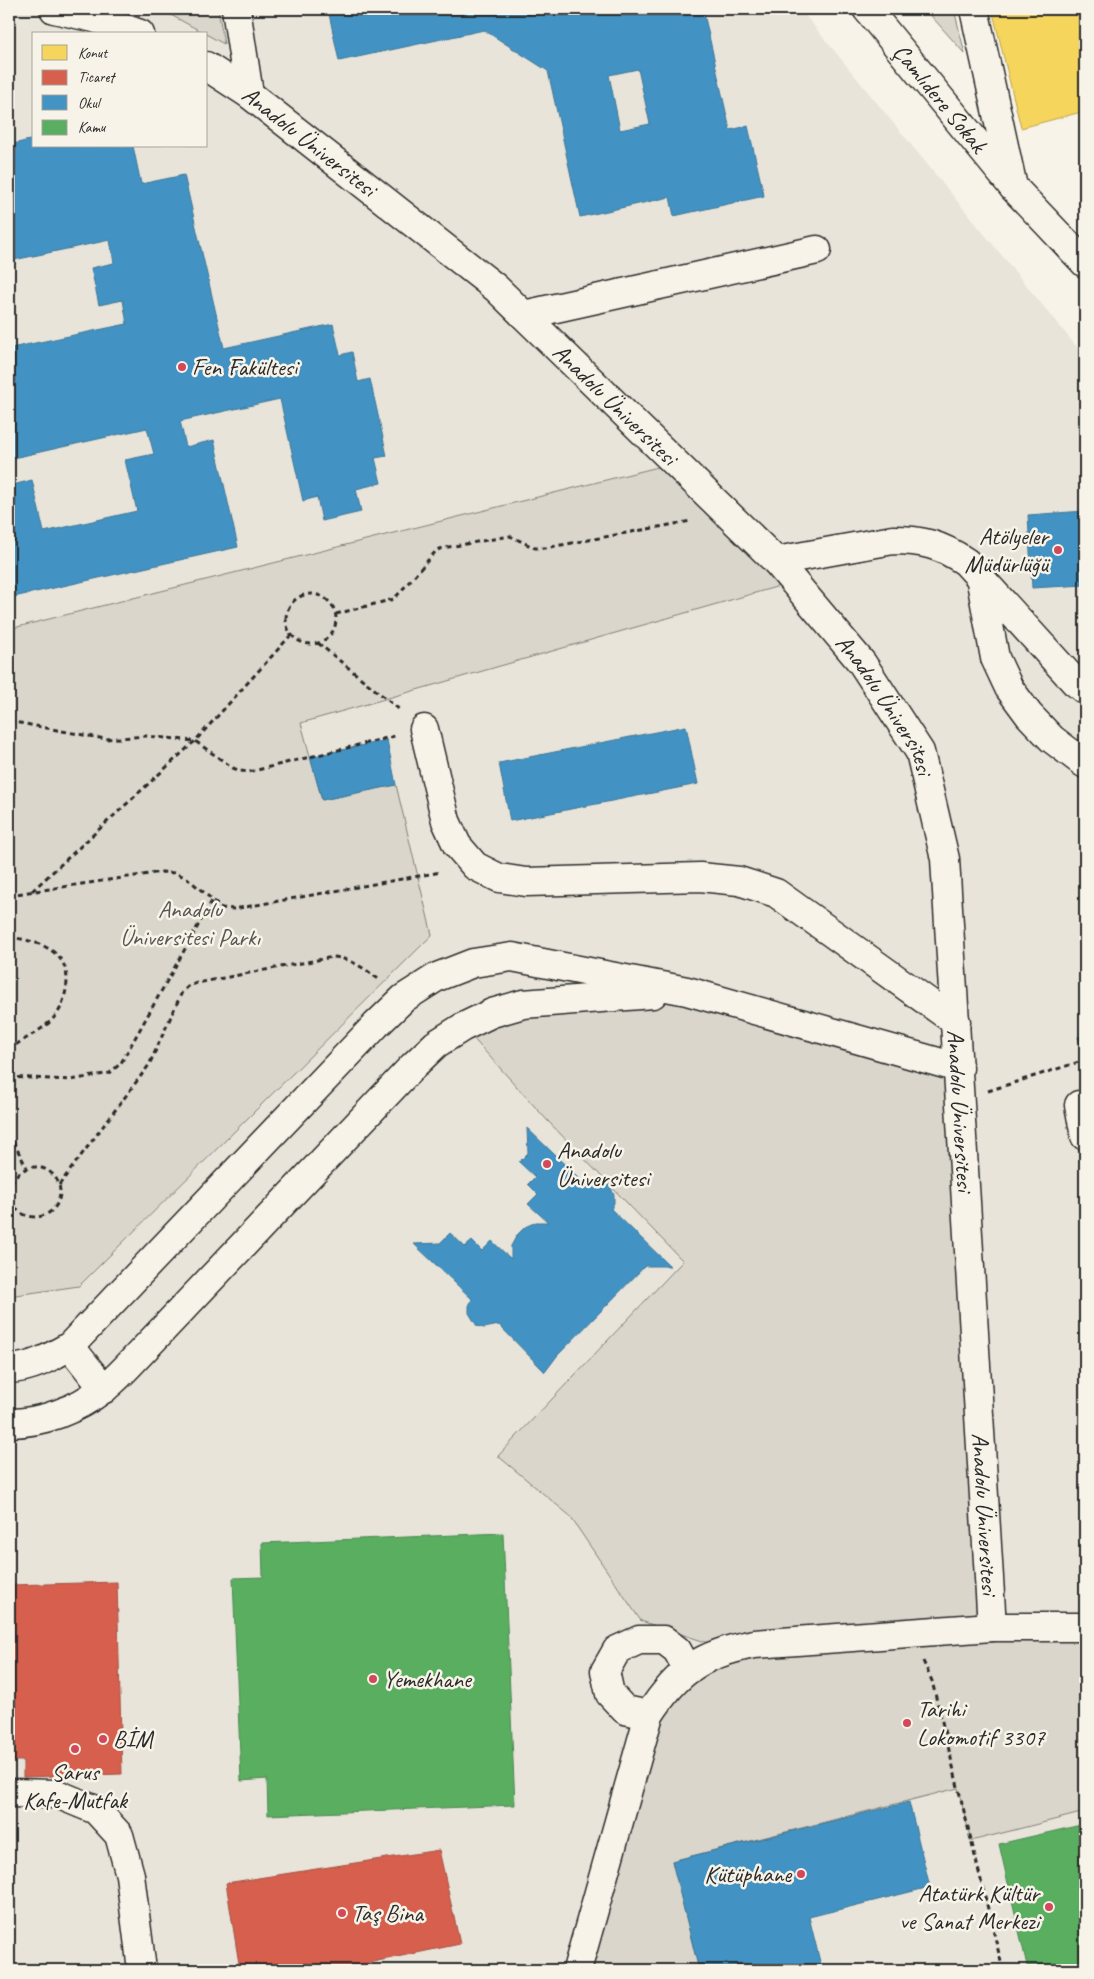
<svg xmlns="http://www.w3.org/2000/svg" width="1094" height="1979" viewBox="0 0 1094 1979" font-family="Caveat,sans-serif">
<style>
.built{fill:#e8e4da;fill-rule:evenodd}
.green{fill:#dad6cc;stroke:#82807c}
.homes{fill:#f6d55c;stroke:#b9a24d}
.shops{fill:#d6604d;stroke:#a35043}
.schools{fill:#4393c3;stroke:#3c7495;fill-rule:evenodd}
.public{fill:#5aae61;stroke:#4c8751}
.lines{fill:none;stroke-linecap:round;stroke-linejoin:round}
.minor-casing{stroke:#2b2b2b;stroke-width:31}
.major-casing{stroke:#2b2b2b;stroke-width:31}
.path{stroke:#2b2b2b;stroke-width:3;stroke-dasharray:5 4;stroke-linecap:butt}
.minor{stroke:#f7f3e8;stroke-width:28}
.major{stroke:#f7f3e8;stroke-width:28}
.poi-dot{fill:#d1495b;stroke:#f7f3e8;stroke-width:2}
.labels{text-anchor:middle;stroke-width:5;stroke-linejoin:round;paint-order:stroke}
.street-label{font-size:24px;fill:#2b2b2b;stroke:#f7f3e8}
.poi-label{font-size:24px;fill:#2b2b2b;stroke:#f7f3e8;text-anchor:start}
.park-label{font-size:24px;fill:#575653;stroke:#f7f3e8}
</style>
<rect width="100%" height="100%" fill="#f7f3e8"/>
<filter id="ink" filterUnits="userSpaceOnUse"><feTurbulence type="fractalNoise" baseFrequency=".02" numOctaves="2"/><feDisplacementMap in="SourceGraphic" scale="10" xChannelSelector="R" yChannelSelector="G"/><feConvolveMatrix kernelMatrix="1 2 1 2 8 2 1 2 1" color-interpolation-filters="sRGB"/></filter>
<g filter="url(#ink)">
<path class="built" d="M9,9h791l285,348v1613h-1076zM34,34h172v112h-172z"/>
<path class="green" d="M160,9h58l6,35z
M925,9h29l11,45z
M658,467l125,118 -482,138 21,77 74,-15 36,150 -353,351 -70,10v-667z
M687,991l272,77 33,559h93v185l-114,29 -13,-53 -286,73 27,109h-122l72,-255 78,-66 -86,-28 -72,-106 -71,-59 185,-195 -137,-142 -83,-92z"/>
<path class="homes" d="M1009,9h76v102l-64,17 -28,-115z"/>
<path class="shops" d="M117,1582l5,192 -99,3v-16h-14v-176z
M439,1850l21,94 -126,26h-94l-14,-87z"/>
<path class="schools" d="M328,9h375l27,121 18,-4 16,70 -90,20 -4,-19 -90,20 -32,-146 -64,-41 -145,31zM638,69l12,55 -30,6 -11,-55z
M34,139v7h99l8,38 43,-9 40,173 109,-24 7,31 12,-3 6,30 12,-3 17,77 -12,2 6,25 -25,6 5,23 -39,9 -5,-24 -14,4 -23,-102 -100,22 6,26 28,-7 24,107 -229,51v-112l23,-6 12,52 93,-21 -12,-51 29,-6 -7,-26 -138,31v-121l2,10 116,-24 -4,-24 -24,5 -8,-37 23,-5 -4,-23 -101,21v-116z
M1085,511v74l-53,3 -4,-73z
M686,726l12,58 -188,37 -11,-58z
M387,740l9,45 -74,15 -12,-43z
M1085,940v27l-7,-24z
M1085,1035v26l-7,-24z
M527,1128l58,56 14,-4 7,3 5,5 3,7v8l-3,6 59,57h-25l-88,90 -12,16 -46,-47 -15,3 -7,-2 -8,-13v-7l3,-7 -58,-55 26,-1 10,-10 15,14 7,-6 10,10 10,-10 19,18v-13l6,-11 8,-8 11,-5h12l-20,-18 10,-10 -10,-10 7,-7 -16,-15 9,-9z
M909,1802l21,85 -121,30 13,53h-123l-27,-109z"/>
<path class="public" d="M503,1533l12,272 -247,10 -1,-36 -26,2 -8,-203 30,-1 -1,-34z
M1085,1824v146h-57l-29,-126z"/>
<g class="lines">
<g class="minor-casing">
<g id="minor">
<path d="M54,9l40,9 46,16"/>
<path d="M236,9l13,85"/>
<path d="M974,9l39,178"/>
<path id="s1" d="M206,66l43,28 247,194 280,273 86,102 58,89 25,107 47,768"/>
<path d="M524,315l293,-65"/>
<path d="M776,561l117,-21c30,0 48,5 73,22l109,120 10,8"/>
<path d="M980,576l15,82 14,30 20,27 23,24 33,25"/>
<path d="M424,729l22,92 11,24 18,21 24,12 27,4 174,-5 39,4 37,12 180,129"/>
<path d="M1079,1105l6,31"/>
<path d="M70,1346l34,43"/>
<path d="M9,1369c23,-1 42,-12 61,-23l306,-321 28,-27 33,-21 36,-14 39,-6 175,34 272,77"/>
<path d="M9,1423c33,0 67,-13 94,-34 10,-7 18,-16 26,-24l284,-299 23,-22 27,-17 29,-14 31,-9 130,-10"/>
<path d="M649,1715l-24,-5 -15,-16 -5,-23 12,-21 22,-10h25l13,10 11,20"/>
<path d="M9,1793l48,1 39,16 23,25 11,40 12,95"/>
<path d="M577,1970l72,-255c29,-45 53,-61 105,-71l238,-17h93"/>
</g>
</g>
<g class="major-casing">
<g id="major">
<path id="s2" d="M867,9l146,178 72,76"/>
</g>
</g>
<path class="path" d="M286 619a25 25 0 1 1 50 0a25 25 0 1 1-50 0Z
M336,614l58,-15 43,-49 6,-2 67,-12 25,12h10l146,-27
M318,643l82,67
M9,721l96,18 42,-3 48,5 38,27 7,3 9,1 146,-36
M32,891l163,-150 96,-106
M9,895l153,-23 13,1 12,5 35,30 12,1 207,-37
M9,937c31,4 64,15 57,53 -2,8 -4,18 -10,25 -9,13 -34,25 -47,34
M9,1077l62,3 39,-7 11,-10 92,-164
M988,1091l97,-31
M9,1134l18,34
M10 1192a25 25 0 1 1 50 0a25 25 0 1 1-50 0Z
M59,1185l90,-120 33,-73 7,-6 8,-3 136,-26c20,2 31,12 47,23
M923,1661l9,20 71,289"/>
<use href="#minor" class="minor"/>
<use href="#major" class="major"/>
</g>
</g>
<g class="poi-dot">
<circle cx="182" cy="367" r="5"/>
<circle cx="1058" cy="550" r="5"/>
<circle cx="547" cy="1164" r="5"/>
<circle cx="373" cy="1679" r="5"/>
<circle cx="907" cy="1723" r="5"/>
<circle cx="103" cy="1739" r="5"/>
<circle cx="75" cy="1749" r="5"/>
<circle cx="801" cy="1874" r="5"/>
<circle cx="1049" cy="1907" r="5"/>
<circle cx="342" cy="1913" r="5"/>
</g>
<g class="labels">
<g class="street-label">
<text dy="8" stroke="none"><textPath href="#s2" startOffset="115">Çamlıdere Sokak</textPath></text>
<text dy="8" stroke="none"><textPath href="#s1" startOffset="128">Anadolu Üniversitesi</textPath></text>
<text dy="8" stroke="none"><textPath href="#s1" startOffset="532">Anadolu Üniversitesi</textPath></text>
<text dy="8" stroke="none"><textPath href="#s1" startOffset="938">Anadolu Üniversitesi</textPath></text>
<text dy="8" stroke="none"><textPath href="#s1" startOffset="1358">Anadolu Üniversitesi</textPath></text>
<text dy="8" stroke="none"><textPath href="#s1" startOffset="1762">Anadolu Üniversitesi</textPath></text>
</g>
<g class="poi-label">
<text x="192" y="375">Fen Fakültesi</text>
<text x="1048" y="544" text-anchor="end">Atölyeler<tspan x="1048" dy="28">Müdürlüğü</tspan></text>
<text x="557" y="1158">Anadolu<tspan x="557" dy="28">Üniversitesi</tspan></text>
<text x="383" y="1687">Yemekhane</text>
<text x="917" y="1717">Tarihi<tspan x="917" dy="28">Lokomotif 3307</tspan></text>
<text x="113" y="1747">BİM</text>
<text x="75" y="1780" text-anchor="middle">Sarus<tspan x="75" dy="28">Kafe-Mutfak</tspan></text>
<text x="791" y="1882" text-anchor="end">Kütüphane</text>
<text x="1039" y="1901" text-anchor="end">Atatürk Kültür<tspan x="1039" dy="28">ve Sanat Merkezi</tspan></text>
<text x="352" y="1921">Taş Bina</text>
</g>
<g class="park-label">
<text x="190" y="917">Anadolu<tspan x="190" dy="28">Üniversitesi Parkı</tspan></text>
</g>
</g>
<rect width="1094" height="1979" fill="none" stroke="#f7f3e8" stroke-width="30"/>
<rect x="15" y="15" width="1064" height="1949" fill="none" stroke="#2b2b2b" stroke-width="2" filter="url(#ink)"/>
<rect x="32" y="32" width="175" height="115" fill="#f7f3e8" stroke="#a5a39c"/>
<rect x="42" y="45" width="25" height="15" fill="#f6d55c" stroke="#a5a39c"/>
<text x="78" y="58" font-size="15" fill="#2b2b2b">Konut</text>
<rect x="42" y="70" width="25" height="15" fill="#d6604d" stroke="#a5a39c"/>
<text x="78" y="82" font-size="15" fill="#2b2b2b">Ticaret</text>
<rect x="42" y="95" width="25" height="15" fill="#4393c3" stroke="#a5a39c"/>
<text x="78" y="108" font-size="15" fill="#2b2b2b">Okul</text>
<rect x="42" y="120" width="25" height="15" fill="#5aae61" stroke="#a5a39c"/>
<text x="78" y="132" font-size="15" fill="#2b2b2b">Kamu</text>
</svg>
